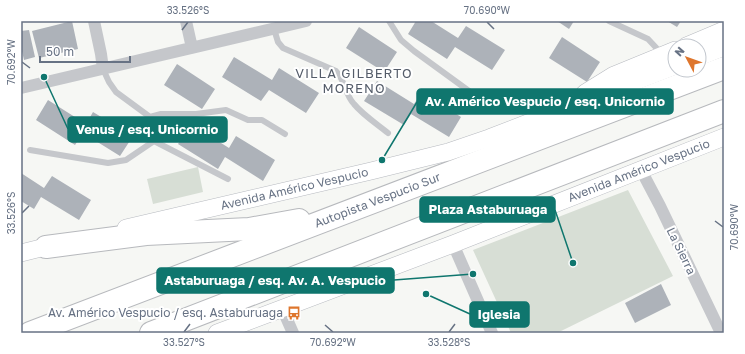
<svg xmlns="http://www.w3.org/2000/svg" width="745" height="354" viewBox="0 0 745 354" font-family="'Golos Text',sans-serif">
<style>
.green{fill:#d7ded5}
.building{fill:#adb2b9}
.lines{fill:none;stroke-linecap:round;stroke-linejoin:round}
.secondary-casing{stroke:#b7bac0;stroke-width:18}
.highway-casing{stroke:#b7b9bd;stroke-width:24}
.lane{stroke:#c5c7cb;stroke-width:6}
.street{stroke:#c5c7cb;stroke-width:12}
.secondary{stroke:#fff;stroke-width:17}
.highway{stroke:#fff;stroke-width:22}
.ticks{fill:none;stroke:#677284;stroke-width:1.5}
.labels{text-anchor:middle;stroke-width:4;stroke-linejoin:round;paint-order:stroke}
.street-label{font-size:12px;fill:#677284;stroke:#fff}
.poi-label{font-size:12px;fill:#677284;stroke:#fff;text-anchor:end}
.neighbourhood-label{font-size:13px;letter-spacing:1px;fill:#545c69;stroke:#fff}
.leader{fill:none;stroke:#0f766e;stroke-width:1.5}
.callout-dot{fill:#0f766e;stroke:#fff;stroke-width:1.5}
.callout{fill:#0f766e;stroke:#0f766e;stroke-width:1.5}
.callout-label{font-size:13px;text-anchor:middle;font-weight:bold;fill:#fff}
.neatline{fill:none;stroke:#677284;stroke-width:1.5}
.ticks-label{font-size:10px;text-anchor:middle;fill:#677284}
</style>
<rect width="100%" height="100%" fill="#f6f7f4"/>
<path class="green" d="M198,167l5,25 -50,12 -6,-25z
M628,190l45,86 -116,57h-46l-38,-83z"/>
<path class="building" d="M72,21l6,28 -39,9 -7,-27z
M416,21h15l27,17 8,-12 39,24 -13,20 -37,-23 -8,12 -39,-25z
M557,21h17l-5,8z
M667,21h14l-4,6z
M359,27l38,25 -13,20 -38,-24z
M29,30l6,27 -11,3 -3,-13v-16z
M562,37l38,25 -13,20 -38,-24z
M234,57l38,23 7,-12 40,25 -13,20 -37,-23 -8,11 -39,-24z
M177,64l38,25 -13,20 -38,-24z
M377,81l37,23 8,-12 39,25 -12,20 -38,-23 -7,11 -40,-24z
M48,100l38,24 7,-12 40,24 -13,20 -37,-23 -8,12 -39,-25z
M191,124l38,24 7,-12 39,24 -12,21 -38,-24 -7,12 -40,-25z
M21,173l23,15 8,-12 39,24 -12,20 -38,-23 -7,12 -13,-8z
M661,284l10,21 -36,18 -10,-20z"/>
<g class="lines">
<g class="secondary-casing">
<g id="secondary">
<path d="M686,46l38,-16"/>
<path d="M699,57l25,-10"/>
<path d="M585,93l29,-18 61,-25"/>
<path id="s1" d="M126,228l245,-57 77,-19 41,-14 186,-72"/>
<path d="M21,253l36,-9"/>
<path id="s2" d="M217,333l236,-89 271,-107"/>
</g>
</g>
<g class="highway-casing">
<g id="highway">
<path d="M46,247l100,-13 103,-5 50,-9"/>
<path id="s3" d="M30,333l694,-265"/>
<path d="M151,333l573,-222"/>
</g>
</g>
<path class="lane" d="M389,21l12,19 13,11 66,48
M609,21l39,18 14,15
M274,29l4,13 5,6 53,23c9,9 9,24 18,33 9,11 23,20 34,29
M103,69l6,13 7,10 34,25 11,-3h35l30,-4 22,10h14l23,14
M150,117l-5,9 9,15 74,38
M30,150l78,13 18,-3 28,-19"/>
<path class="street" d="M94,21l7,33 2,15
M186,21l6,27
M21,88l285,-67
M641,170l19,36 61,127
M453,244l39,89
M282,308l11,25"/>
<use href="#secondary" class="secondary"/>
<use href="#highway" class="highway"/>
</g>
<path class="ticks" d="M487,22l7,7M182,30l6,-8M22,62l8,6M22,213l7,-7M715,221l8,6M325,325l8,7M184,332l6,-8M449,332l6,-8"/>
<defs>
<g id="bus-bare" transform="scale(1.08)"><path d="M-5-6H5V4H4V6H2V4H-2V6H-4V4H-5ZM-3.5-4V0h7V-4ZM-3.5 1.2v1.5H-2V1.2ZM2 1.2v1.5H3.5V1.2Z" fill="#de762d" stroke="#fff" stroke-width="2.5" paint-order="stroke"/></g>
</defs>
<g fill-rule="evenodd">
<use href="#bus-bare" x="294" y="313"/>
</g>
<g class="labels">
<g class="street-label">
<text dy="4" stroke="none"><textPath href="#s2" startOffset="452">Avenida Américo Vespucio</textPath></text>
<text dy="4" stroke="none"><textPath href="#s1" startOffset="173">Avenida Américo Vespucio</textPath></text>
<text dy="4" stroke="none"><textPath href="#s3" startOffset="372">Autopista Vespucio Sur</textPath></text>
<text transform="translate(681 251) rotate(64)" y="4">La Sierra</text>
</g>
<g class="poi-label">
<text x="283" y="317">Av. Américo Vespucio / esq. Astaburuaga</text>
</g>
<g class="neighbourhood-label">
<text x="354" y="78">VILLA GILBERTO<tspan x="354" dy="15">MORENO</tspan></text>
</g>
</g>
<path class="leader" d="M382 160L417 102M44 77L68 129M573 263L555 210M473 274L394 280M426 294L470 314"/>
<g class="callout-dot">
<circle cx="382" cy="160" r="4"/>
<circle cx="44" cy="77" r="4"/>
<circle cx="573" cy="263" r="4"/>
<circle cx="473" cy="274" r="4"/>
<circle cx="426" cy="294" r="4"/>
</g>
<g class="callout">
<rect x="417" y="89" width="256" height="25" rx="4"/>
<rect x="68" y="117" width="159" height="25" rx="4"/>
<rect x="420" y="197" width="135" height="25" rx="4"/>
<rect x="157" y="268" width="237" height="25" rx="4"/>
<rect x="470" y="302" width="59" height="25" rx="4"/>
</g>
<g class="callout-label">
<text x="545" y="106">Av. Américo Vespucio / esq. Unicornio</text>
<text x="147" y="134">Venus / esq. Unicornio</text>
<text x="488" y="214">Plaza Astaburuaga</text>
<text x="275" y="285">Astaburuaga / esq. Av. A. Vespucio</text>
<text x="499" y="319">Iglesia</text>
</g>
<rect width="745" height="354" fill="none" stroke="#ffffff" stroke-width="44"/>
<g transform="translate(687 58) rotate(311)"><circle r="19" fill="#ffffff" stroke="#c2c7ce"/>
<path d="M0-3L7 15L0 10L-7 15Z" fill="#de762d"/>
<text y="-6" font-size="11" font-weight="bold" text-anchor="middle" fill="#677284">N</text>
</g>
<path d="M40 56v6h90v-6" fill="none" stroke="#677284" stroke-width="2"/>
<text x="46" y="56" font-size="12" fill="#677284" stroke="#ffffff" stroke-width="3" paint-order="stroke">50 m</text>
<rect x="22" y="22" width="701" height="310" class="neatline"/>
<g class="ticks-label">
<text x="188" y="14">33.526°S</text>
<text x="487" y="14">70.690°W</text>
<text transform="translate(11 62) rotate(-90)" y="4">70.692°W</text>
<text transform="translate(11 213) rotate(-90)" y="4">33.526°S</text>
<text transform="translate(734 227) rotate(-90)" y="4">70.690°W</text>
<text x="184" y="346">33.527°S</text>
<text x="333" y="346">70.692°W</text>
<text x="449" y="346">33.528°S</text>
</g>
</svg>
